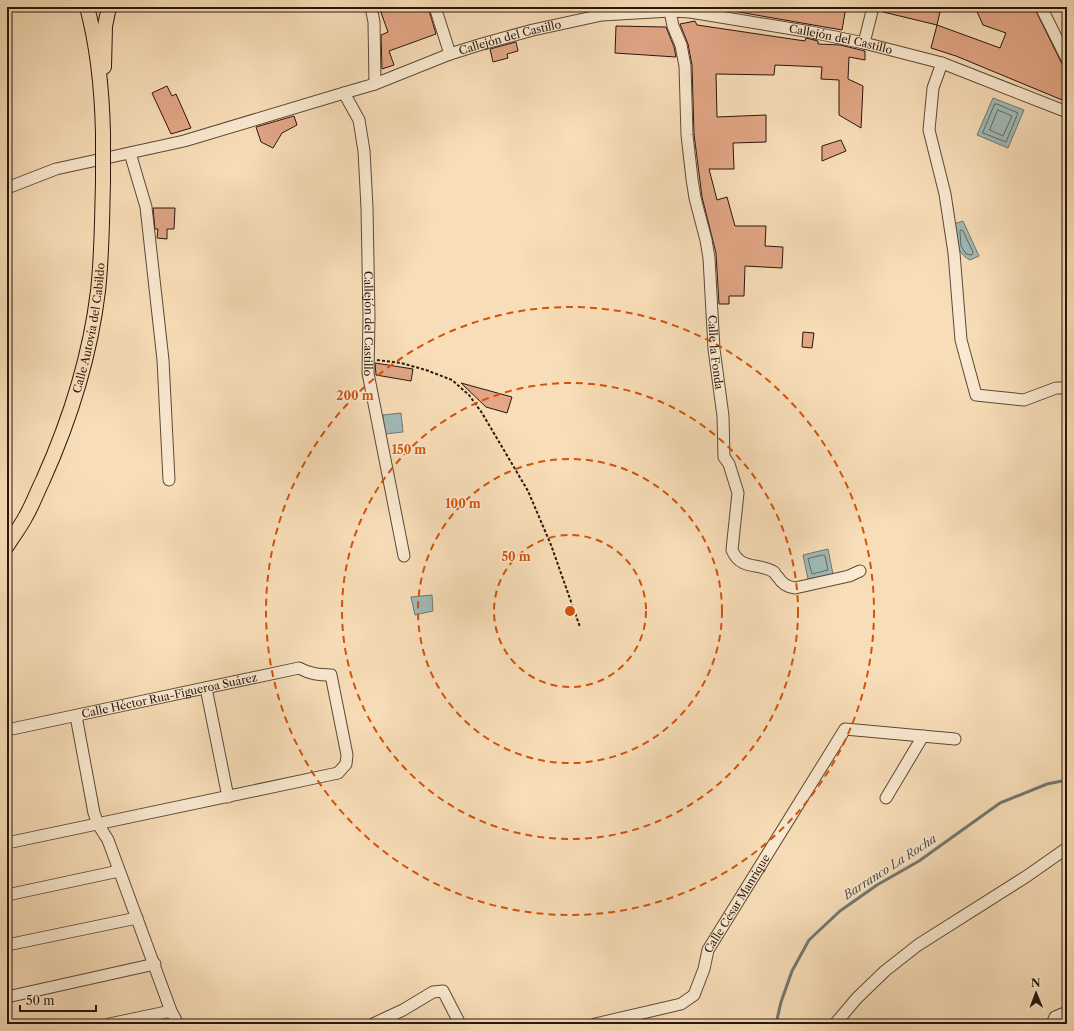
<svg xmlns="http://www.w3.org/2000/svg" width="1074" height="1031" viewBox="0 0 1074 1031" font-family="'Libre Caslon Text',serif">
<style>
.water{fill:#a0bbb7;stroke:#717973}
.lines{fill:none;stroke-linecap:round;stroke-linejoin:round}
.shore{stroke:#656862;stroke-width:1}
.stream{stroke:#717973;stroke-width:3}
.building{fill:#e3a787;stroke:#2a160c}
.minor-casing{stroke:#5e4837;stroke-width:13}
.major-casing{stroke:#2a160c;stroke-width:16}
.path{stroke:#2a160c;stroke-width:2;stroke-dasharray:3 2;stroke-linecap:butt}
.minor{stroke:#faead1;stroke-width:11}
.major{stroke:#f8deb8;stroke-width:14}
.major-bridge-casing{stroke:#2a160c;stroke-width:16;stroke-linecap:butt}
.major-bridge{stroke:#f8deb8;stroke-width:14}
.ring{fill:none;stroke:#d5520c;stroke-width:2;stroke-dasharray:7 5}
.labels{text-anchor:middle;stroke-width:3;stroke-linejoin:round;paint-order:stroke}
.street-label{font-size:11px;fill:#2a160c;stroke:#faead1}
.water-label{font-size:12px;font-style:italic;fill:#535048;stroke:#faead1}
.centre{fill:#d5520c;stroke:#faead1;stroke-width:2}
.ring-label{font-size:12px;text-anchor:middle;font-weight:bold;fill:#d5520c;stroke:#faead1;stroke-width:3;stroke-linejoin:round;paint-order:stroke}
</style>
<rect width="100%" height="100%" fill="#f8deb8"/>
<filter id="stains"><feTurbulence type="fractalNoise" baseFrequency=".005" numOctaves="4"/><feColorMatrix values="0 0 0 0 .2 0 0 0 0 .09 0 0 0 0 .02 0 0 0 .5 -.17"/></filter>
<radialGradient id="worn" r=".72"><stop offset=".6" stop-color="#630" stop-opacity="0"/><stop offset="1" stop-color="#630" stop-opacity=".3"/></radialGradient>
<path class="water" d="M993,98l31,12 -16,38 -31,-13z
M963,221l16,35 -9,4c-15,-8 -14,-21 -16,-36z
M401,413l2,19 -18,2 -2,-19z
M828,549l5,25 -25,5 -5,-24z
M432,595l1,16 -18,4 -4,-18z"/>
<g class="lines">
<path class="shore" d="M995,104h2l21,9 -12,29 -23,-9z
M998,110l14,6 -9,20 -13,-6z
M961,230l2,1 10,21 -1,3 -6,-1 -5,-8 -1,-14z
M823,555l2,1 3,14 -16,4 -4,-15z"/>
<path class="stream" d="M776,1024l5,-22 11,-31 17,-31 31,-29 37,-26 42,-24 81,-58 47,-19 20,-4"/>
</g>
<path class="building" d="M379,7h49l8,27 -47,17 5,14 -12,4 -1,-34 7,-3z
M733,7h113l-4,23 -109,-19z
M880,7h38l22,5 -3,13 -58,-14z
M975,7h59l27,55 6,9v31l-111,-46 -25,-8 6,-23 63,23 6,-15 -23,-8z
M695,21l2,4 108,16 1,-3 12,3v3l22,1 25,6v9l-16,-3 -1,22 15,7 -2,42 -22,-13v-35l-18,-1 1,-12 -47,-2 -1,10 -58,-1 1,43 49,-2v27l-33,1 1,26h-25l8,31 10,-3 8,29h31l-1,20 18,1 -1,21 -37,-2 -1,30h-15v8h-10l-3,-51 -14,-56 -8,-63 -2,-69 -4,-21 -8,-20z
M616,26l50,1 8,20 2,10 -61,-4z
M516,42l2,9 -11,3 1,4 -15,4 -3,-13z
M167,86l5,10 4,-2 15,34 -20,6 -19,-41z
M294,116l3,9 -15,8 -9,15 -12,-6 -5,-15z
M841,140l5,11 -24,10v-15z
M153,208h22l-1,21h-7v10l-10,-1 1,-9h-3z
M803,332l11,1 -2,15 -10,-1z
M375,363l38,6 -2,12 -35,-6z
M461,383l51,14 -5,16 -21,-6z"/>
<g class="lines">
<g class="minor-casing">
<g id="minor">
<path d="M371,7l3,15 1,62"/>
<path d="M435,7l15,47"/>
<path d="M1041,7l26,52"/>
<path id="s1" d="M670,11l3,15 8,19 4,21 2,69 5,44 3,19 11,42 3,18 5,91 9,67 1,41 5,7 9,29 -6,57c9,21 26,12 42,22 1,1 2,4 4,5 4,7 9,10 17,11l54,-12 11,-5"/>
<path d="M864,43l9,-36"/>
<path d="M942,63l-9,25 -4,42 16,64 9,59 7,87 15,55 48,5 32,-12h11"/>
<path id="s2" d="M344,93l15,27 5,31 3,57 2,109 -1,56 36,183"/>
<path d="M130,153l16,54 17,153 6,120"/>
<path id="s3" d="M7,188l49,-19 128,-28 160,-48 31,-9 75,-30 32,-10 51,-14 69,-15 68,-4 20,1 121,20 53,11 78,20 125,49"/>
<path d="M206,688l22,109"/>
<path d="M76,716l18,97 4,11 10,16 63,171 7,13"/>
<path id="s4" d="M7,730l292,-62c11,6 20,7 32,7l16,80 -1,9 -8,9 -331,70"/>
<path d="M886,798l37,-62"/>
<path d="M7,895l112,-24"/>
<path d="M7,945l130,-27"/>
<path d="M7,997l148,-33"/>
<path d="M109,1024l62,-13"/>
<path d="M373,1024l30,-14 30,-18 10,-1 17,33"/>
<path id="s5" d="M595,1024l86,-20 13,-9 10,-26 4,-19 137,-221 110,10"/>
<path d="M835,1024l22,-26 28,-27 33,-26 109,-69 40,-28"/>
<path d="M1052,1024l3,-7 12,-5"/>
</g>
</g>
<g class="major-casing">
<g id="major">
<path d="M87,7c11,41 15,83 16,126"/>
<path d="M104,67l1,-41 4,-19"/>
<path id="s6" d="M7,546c6,-10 14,-20 19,-30 7,-12 11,-24 17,-36 27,-60 47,-123 55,-189 4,-36 4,-73 5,-109"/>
</g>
</g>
<path class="path" d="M377,360l24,3 25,7 26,10 17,15 13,18 46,78 23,54 29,82"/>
<use href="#minor" class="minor"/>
<use href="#major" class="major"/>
<g class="major-bridge-casing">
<path id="major-bridge" d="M103,133v49"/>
</g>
<use href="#major-bridge" class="major-bridge"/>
</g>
<g class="ring">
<circle cx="570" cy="611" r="76"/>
<circle cx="570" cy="611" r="152"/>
<circle cx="570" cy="611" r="228"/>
<circle cx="570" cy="611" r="304"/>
</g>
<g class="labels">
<g class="street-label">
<text dy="4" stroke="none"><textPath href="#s3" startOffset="526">Callejón del Castillo</textPath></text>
<text dy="4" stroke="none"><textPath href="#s3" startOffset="862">Callejón del Castillo</textPath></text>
<text dy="4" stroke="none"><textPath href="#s2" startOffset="235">Callejón del Castillo</textPath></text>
<text dy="4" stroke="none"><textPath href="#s6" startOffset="235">Calle Autovía del Cabildo</textPath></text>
<text dy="4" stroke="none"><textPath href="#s1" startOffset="346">Calle la Fonda</textPath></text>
<text dy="4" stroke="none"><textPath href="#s4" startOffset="166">Calle Héctor Rua-Figueroa Suárez</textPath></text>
<text dy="4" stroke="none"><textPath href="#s5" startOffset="206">Calle César Manrique</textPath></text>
</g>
<g class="water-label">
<text transform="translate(890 867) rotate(-33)" y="4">Barranco La Rocha</text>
</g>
</g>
<circle cx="570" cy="611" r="6" class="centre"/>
<g class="ring-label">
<text x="355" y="400">200 m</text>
<text x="409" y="454">150 m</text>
<text x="463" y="508">100 m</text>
<text x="516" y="561">50 m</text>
</g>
<rect width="1074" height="1031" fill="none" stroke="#f8deb8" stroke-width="24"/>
<rect x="8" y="8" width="1058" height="1015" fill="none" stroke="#2a160c" stroke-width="2"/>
<rect x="12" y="12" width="1050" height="1007" fill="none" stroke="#2a160c"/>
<g transform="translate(1036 993) rotate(359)" stroke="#faead1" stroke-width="3" paint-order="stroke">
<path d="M0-3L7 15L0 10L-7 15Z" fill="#2a160c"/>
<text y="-6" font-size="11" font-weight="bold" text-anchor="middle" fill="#2a160c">N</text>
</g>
<path d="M20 1005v6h76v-6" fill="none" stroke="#2a160c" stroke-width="2"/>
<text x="26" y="1005" font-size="12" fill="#2a160c" stroke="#faead1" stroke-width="3" paint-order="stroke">50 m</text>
<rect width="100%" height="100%" filter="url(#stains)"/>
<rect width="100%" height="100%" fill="url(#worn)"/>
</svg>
